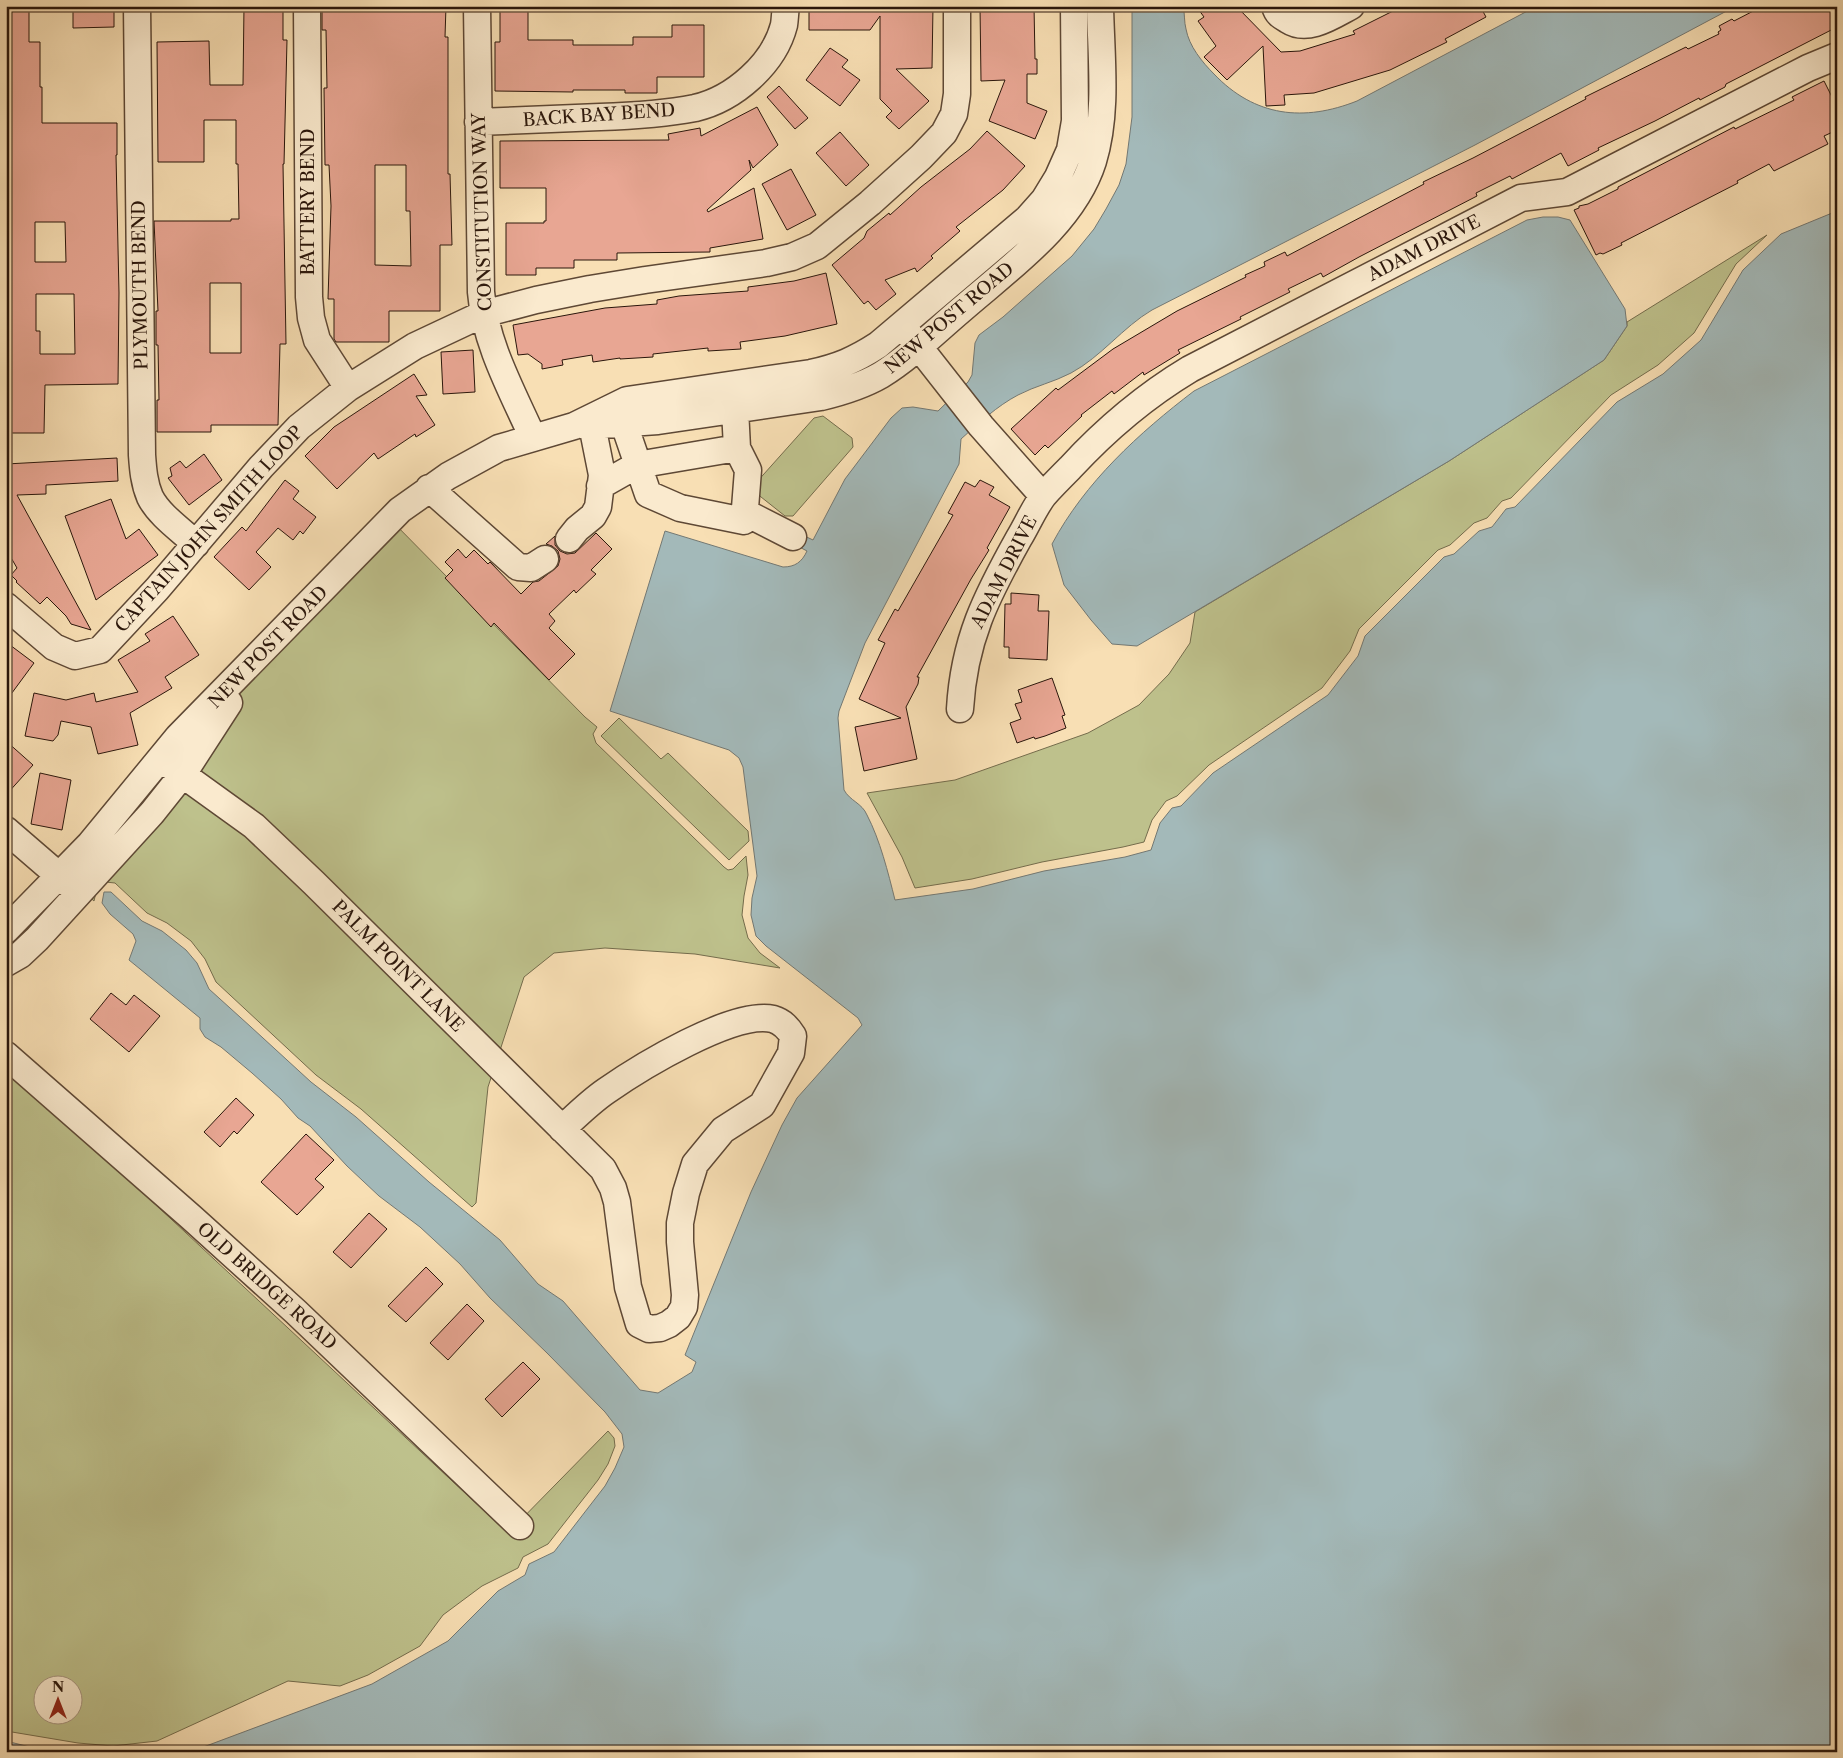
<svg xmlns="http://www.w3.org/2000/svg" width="1843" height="1758" viewBox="0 0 1843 1758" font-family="'Libre Caslon Text',serif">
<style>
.green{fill:#bec18c;stroke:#746c4c;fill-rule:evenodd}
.water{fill:#a3b9b9;stroke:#737873}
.building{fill:#e8a693;stroke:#2a160b;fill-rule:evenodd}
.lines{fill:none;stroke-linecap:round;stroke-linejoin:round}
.minor-casing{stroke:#5e4835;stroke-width:29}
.minor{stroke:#faeace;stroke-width:26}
.labels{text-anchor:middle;stroke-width:4;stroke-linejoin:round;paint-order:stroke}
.street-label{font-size:18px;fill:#2a160b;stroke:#faeace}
</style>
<rect width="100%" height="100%" fill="#f8dfb4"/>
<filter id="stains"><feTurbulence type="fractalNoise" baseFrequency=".004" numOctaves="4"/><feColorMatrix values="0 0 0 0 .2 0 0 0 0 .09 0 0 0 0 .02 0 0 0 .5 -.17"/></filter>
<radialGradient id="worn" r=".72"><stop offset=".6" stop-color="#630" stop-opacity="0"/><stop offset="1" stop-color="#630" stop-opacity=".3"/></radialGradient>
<path class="green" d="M1767,235l-31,29 -42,69 -36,32 -47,30 -100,103 -9,3 -15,17 -13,5 -24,22 -12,5 -79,79 -9,22 -28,37 -113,77 -32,31 -11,5 -14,19 -8,22 -21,5 -81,15 -70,17 -57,9 -13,-31 -35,-64 88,-13 133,-47 51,-28 30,-31 21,-31 5,-31 254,-151 155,-101 23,-34v-4z
M823,416l29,22 1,9 -60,69h-8l-29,-23 -1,-9 59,-66z
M385,514l200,203 12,10 -4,7 3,9 128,124 4,3 5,-1 13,-13 2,19 -4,21 -2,19 6,23 12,15 20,15 -85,-14 -90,-6 -51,5 -30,24 -36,110 -12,116 -4,4 -111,-98 -45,-34 -100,-93 -11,-23 -14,-18 -24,-18 -20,-10 -32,-30 -10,-1 -8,6 -3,13 -30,-26z
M619,718l42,41 7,-6 80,78 1,10 -20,19 -128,-124z
M6,1054l77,83 425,396 100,-102 6,7 1,8 -7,18 -10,16 -50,64 -25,13 -5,11 -36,18 -39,29 -23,31 -52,29 -28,11 -52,-5 -131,60 -44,5 -35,-3 -72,-12zM42,1686h30v30h-30z"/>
<path class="water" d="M1132,6h51c2,8 1,16 3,23 3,17 16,33 28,45 41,43 90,48 143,27l180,-95h199l-261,139 -323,165c-29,17 -51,47 -81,63 -17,9 -36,13 -53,22 -21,11 -39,28 -57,44l-2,25 -94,179 -26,68 -1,7 6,72c6,11 18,13 23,25 13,25 21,57 28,85l78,-11 71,-18 81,-14 26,-7 9,-27 12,-15 9,-2 32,-33 115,-78 30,-39 7,-20 79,-79 10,-3 25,-23 13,-4 14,-18 9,-2 102,-105 46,-28 38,-34 42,-70 38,-36 56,-23v1541h-1647l182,-68 76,-43 50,-50 27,-16 4,-11 25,-12 51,-66 10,-18 9,-21 -2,-13 -17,-22 -58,-59 -57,-55 -30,-34 -40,-37 -41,-31 -32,-30 -37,-40 -12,-8 -17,-19 -29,-26 -31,-26 -16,-10 -5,-8v-11l-71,-58 7,-19 -3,-7 -23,-20 -8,-11 2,-11h7l31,29 20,10 24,19 11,13 12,26 42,38 60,55 45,35 73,65 71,58 38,44 25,17 77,89 18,3 34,-21 4,-10 -11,-7 66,-163 31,-67 15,-27 65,-73 -4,-7 -92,-72 -10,-10 -5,-21 1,-17 5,-22 -14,-109 -4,-9 -10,-8 -119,-39 55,-180 118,36c12,0 19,-5 24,-16l-17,-9 6,-10 17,8 32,-61 46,-61 11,-10 11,-1 25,4 30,-29 4,-7 3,-32 4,-8 24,-18 69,-61 22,-27 12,-20 13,-24 7,-21 6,-47z
M1543,217h15l12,3 55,89 2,17 -23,34 -155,101 -312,185 -25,-2 -21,-24 -27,-35 -12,-41c33,-62 87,-111 142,-153l333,-171z
M6,1741l44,11h-44z"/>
<path class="building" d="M6,6h23v36h11v45h2v36h75v32h-1l3,138 -1,91 -73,1 -1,48h-38zM35,222h30l1,40h-31zM36,294h38l1,60h-35v-23h-4z
M73,6h41v21l-41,1z
M244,6h39v34h4l-3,124h-1l3,180h-6l-2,81h-67v7h-54v-32h2l-1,-55h-2v-34h2l-4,-90h77v-2h8l-1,-55h-2v-44h-32v42h-46l-1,-120 52,-1 1,44h33zM210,283h31v70h-31z
M322,6h124l-1,31h3v137h2l2,71h-12v66h-51v31h-53l-2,-3v-40h-6l3,-93 -2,-41h-4l-1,-77h3l-1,-58h-4zM375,165h31v46h4l1,55 -36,-1z
M500,6h28v34h45v5h60v-8h39v-12h32v52h-47v16h-32v-3h-52v2l-78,-1v-49h5z
M809,6h124l-1,62 -36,1 33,32 -30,28 -13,-12 6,-6 -12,-12v-83l-10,14h-61z
M980,6h54l1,53h2v15h-10v29l20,8 -12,28 -46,-18 16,-41 -24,1z
M1196,6h40l45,46 19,-1 55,-17 -2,-3 50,-25h77l6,11 -41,22 2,3 -57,28 -76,23 -30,2 1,10 -19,1 -3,-60 -36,34 -23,-23 12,-11 -18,-25 6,-4z
M1763,6h74v21l-111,57 -1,3 -25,13 -1,-2 -44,23 -57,27 1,2 -31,16 -7,-13 -49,26 -2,-3 -34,17 1,3 -118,61 -36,20 -2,-4 -33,16 2,3 -50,25 1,2 -63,31 2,3 -36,22 -1,-3 -29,22 -2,-3 -31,24 1,1 -34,32 -3,-3 -10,10 -24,-26 45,-41 2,2 55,-41 64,-38 69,-34 -1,-2 20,-9 -1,-4 21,-10 2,4 137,-72 -1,-2 50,-24 113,-59 -1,-2 101,-50 2,2 31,-15 -1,-2 3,-2 -2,-4 13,-7 2,2z
M830,48l18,12 -6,7 18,13 -20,26 -34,-26z
M1824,81l13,26v23l-13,6 4,8 -54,27 -5,-7 -32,17 1,2 -117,60 1,2 -19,9 -3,-1 -4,2 -22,-45 5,-2v-2l9,-2 30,-15v-2l116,-60 1,2 59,-29 -2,-3z
M779,86l29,32 -13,11 -28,-32z
M757,107l21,38 -25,23 -4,-8 2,10 -44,40 1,2 46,-24 9,51 -53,9v4l-93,1v7h-43v8h-38v7h-30v-52h38v-2h2v-33h-46v-47l169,-1 -1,-6 32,-6 1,8z
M987,131l38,35 -22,24 -47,37 4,4 -29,25 2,2 -16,14 -2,-4 -30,12 11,14 -20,16 -8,-9 -4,3 -32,-39 32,-27 3,-7 22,-18 1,2 31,-28 49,-38z
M840,132l29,33 -23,21 -30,-33z
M791,169l25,46 -29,15 -25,-46z
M826,273l11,51 -52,12 -45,6 1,7 -33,2v-3l-55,6v3l-33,2v-1l-27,4 -1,-7 -30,5 1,5 -21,4v-5l-14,-10 -10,1 -5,-30 92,-17 52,-4v-4l22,-4 69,-5v-4l46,-6z
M473,350l2,42 -32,2 -2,-42z
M414,374l13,21 -11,1 19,29 -19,12 -1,-3 -37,25 -4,-6 -37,36 -32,-33 29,-29z
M204,454l18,26 -33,25 -21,-27 4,-2 -2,-8 10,-7 6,7z
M117,458l1,23 -72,4v9l-29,1 74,135 -20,-6 -5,-8 -19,-19 -7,7 -24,-22 1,-1 -6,-6 6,-7 -11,-19v-85z
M285,480l14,11 -6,8 23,18 -13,17 -3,-3 -7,9 -15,-12 -22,24 15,15 -22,23 -35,-33 28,-30 4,4z
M980,480l14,7 -5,8 21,12 -23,41 2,2 -18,29 -54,98h2l-1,7 -12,23 11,52 -53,12 -9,-44 46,-9 -42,-19 26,-56 -7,-3 17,-31 3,2 55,-96 -5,-2 17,-31 10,5z
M111,499l15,40 13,-10 19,26 -62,45 -31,-84z
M596,533l16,16 -21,21 5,4 -20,19 -2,-3 -25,24 6,7 -6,7 26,26 -26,26 -55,-57 -3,4 -46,-49 8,-8 -8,-8 13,-13 8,9 8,-8 14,14 2,-2 31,32 12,-12 6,-1 19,-15 2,-7 -2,-8 -6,-5 -6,-2 9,-8v9l5,6 7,3 8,-1z
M1011,593l28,2 -1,16h11l-2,49 -38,-2v-11h-5l1,-43h6z
M173,616l26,39 -34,22 7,11 -42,25 8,32 -40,9 -7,-27 -30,-6 -3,14 -5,6 -28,-5 9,-43 32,7 28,-7 2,9 42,-10 -20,-32 32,-19 -5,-7z
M6,642l28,21 -28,38z
M1052,678l13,37 -3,1 4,12 -21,8 -10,3 -1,-2 -17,6 -7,-20 11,-4 -6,-15 7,-2 -4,-12z
M6,741l27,24 -27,30z
M40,773l31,7 -9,50 -31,-6z
M111,993l15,12 8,-10 26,21 -31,36 -39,-33z
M236,1098l18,17 -17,19 -3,-3 -14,16 -16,-15z
M306,1134l28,26 -19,19 9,8 -27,28 -36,-33z
M369,1213l18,16 -36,39 -18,-16z
M426,1267l17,17 -37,38 -18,-16z
M467,1304l17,17 -36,39 -18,-17z
M523,1362l17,17 -38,38 -17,-18z"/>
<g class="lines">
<g class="minor-casing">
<path id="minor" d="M137,6l5,449c1,14 2,28 8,42 9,18 31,33 46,47
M307,6l2,291 2,21 6,22 31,48
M477,6l4,286c4,51 31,99 52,146
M1275,6c2,8 6,10 13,14 20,13 44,-4 63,-14
M478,122c41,-2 82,-3 122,-5 32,-1 64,-3 95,-9 39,-9 79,-44 89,-83 1,-6 1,-13 2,-19
M908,333l73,93 62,70
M624,424l24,70 32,14 64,13 4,-51 -11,-22 -2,-39
M585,426l73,-5 163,-24c21,-5 41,-11 60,-22 29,-18 54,-43 80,-65 48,-42 112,-86 132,-149 15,-49 8,-104 7,-155
M600,486l37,-21 100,-17
M429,488l89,79 13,1 14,-9
M744,512l49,25
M569,539l8,-10 16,-13 5,-9 4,-32 -10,-50
M6,606l48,41 21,9 25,-6 57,-61 104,-122 38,-40 49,-39 67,-42 68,-32 53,-14 54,-11 55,-9 121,-17 26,-6 25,-11 53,-43 51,-46 23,-24 10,-19 3,-20v-88
M960,709c4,-69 26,-112 59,-171 8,-13 15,-30 25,-43 8,-9 17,-18 26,-27 36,-39 75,-72 120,-99l331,-171 46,-6 241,-124 29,-12
M161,759l93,67 60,57 289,286 10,19 4,14 11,85 11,37 10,5 11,-1 9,-4 9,-7 6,-10 1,-12 -5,-53v-19l6,-30 9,-29 28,-34 39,-25 29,-52 2,-17c-5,-8 -10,-14 -20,-17 -40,-9 -134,49 -167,72 -16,11 -30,25 -44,38
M6,830l66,57
M6,930l84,-86 88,-107 222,-227 48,-34 51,-28 75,-22 53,-26 184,-27c27,-6 44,-13 67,-28l150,-127 16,-18 14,-23 12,-27 5,-29 -1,-115
M6,963l14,-8 17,-16 115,-126 31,-39 46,-71
M6,1055l186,163 104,94 224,214"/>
</g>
<use href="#minor" class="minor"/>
</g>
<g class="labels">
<g class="street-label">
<text transform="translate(599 115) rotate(-4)" y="6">BACK BAY BEND</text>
<text transform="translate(308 202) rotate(-90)" y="6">BATTERY BEND</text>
<text transform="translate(482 212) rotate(-92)" y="6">CONSTITUTION WAY</text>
<text transform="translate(1424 248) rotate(-27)" y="6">ADAM DRIVE</text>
<text transform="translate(140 285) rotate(-91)" y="6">PLYMOUTH BEND</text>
<text transform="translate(949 318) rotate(-40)" y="6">NEW POST ROAD</text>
<text transform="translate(209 529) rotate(-48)" y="6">CAPTAIN JOHN SMITH LOOP</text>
<text transform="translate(1004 572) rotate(-63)" y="6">ADAM DRIVE</text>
<text transform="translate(268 647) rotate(-46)" y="6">NEW POST ROAD</text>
<text transform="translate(398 966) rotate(45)" y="6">PALM POINT LANE</text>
<text transform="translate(267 1286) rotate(42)" y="6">OLD BRIDGE ROAD</text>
</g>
</g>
<rect width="1843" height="1758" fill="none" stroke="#f8dfb4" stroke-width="25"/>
<rect x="8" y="8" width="1828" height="1743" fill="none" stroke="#2a160b" stroke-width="2.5"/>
<rect x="12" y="12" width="1818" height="1733" fill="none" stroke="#2a160b"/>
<g transform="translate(58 1700)"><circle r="24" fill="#faeace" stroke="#a79580"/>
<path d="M0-4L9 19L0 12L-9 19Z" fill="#8f2418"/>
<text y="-8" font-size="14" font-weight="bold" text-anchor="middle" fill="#2a160b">N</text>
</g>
<rect width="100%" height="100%" filter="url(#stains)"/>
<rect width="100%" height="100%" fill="url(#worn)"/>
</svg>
